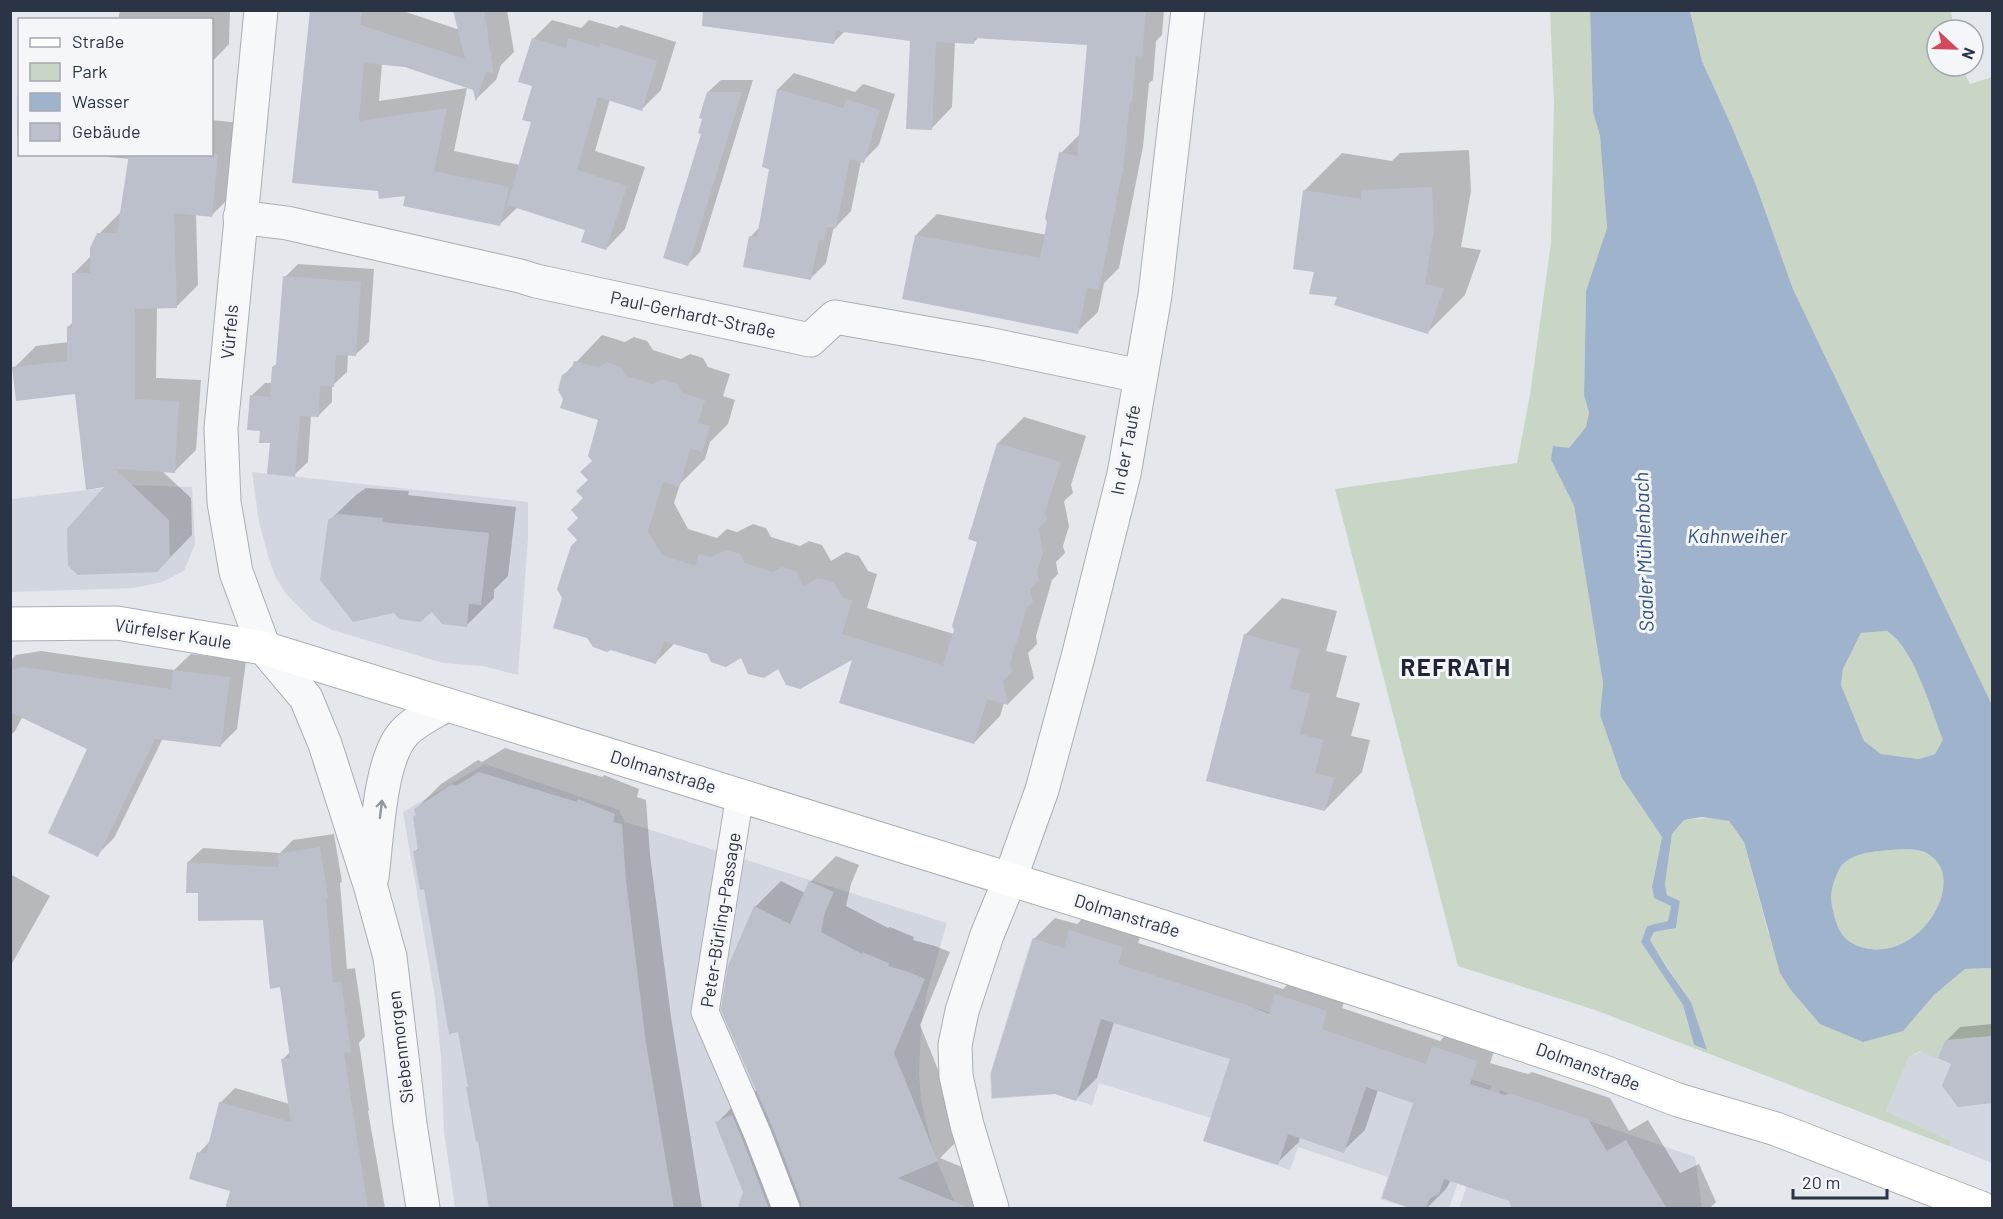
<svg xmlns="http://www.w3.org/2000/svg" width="2003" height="1219" viewBox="0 0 2003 1219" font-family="Barlow,sans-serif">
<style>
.built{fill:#d2d6de}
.green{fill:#c9d6c5}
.water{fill:#9fb4cc;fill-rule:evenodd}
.shadow{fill:#0003}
.building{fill:#bbc0ca}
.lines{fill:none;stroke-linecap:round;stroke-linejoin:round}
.pedestrian-casing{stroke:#a9aeb7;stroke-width:29}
.minor-casing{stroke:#a9aeb7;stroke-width:35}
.tertiary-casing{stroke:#a9aeb7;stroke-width:35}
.secondary-casing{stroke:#a9aeb7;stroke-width:35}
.pedestrian{stroke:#f7f8fa;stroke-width:27}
.minor{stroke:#f7f8fa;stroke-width:33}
.tertiary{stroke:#f7f8fa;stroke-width:33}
.secondary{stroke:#fff;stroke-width:33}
.oneway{stroke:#9196a0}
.labels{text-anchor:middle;stroke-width:6;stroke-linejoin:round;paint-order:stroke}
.street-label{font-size:18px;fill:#2b3445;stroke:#f4f6f9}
.water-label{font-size:20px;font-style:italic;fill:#34527a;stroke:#f4f6f9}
.district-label{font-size:24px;font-weight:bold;letter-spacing:1.5px;fill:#1d2536;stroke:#f4f6f9}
</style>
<rect width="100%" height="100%" fill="#e4e7ec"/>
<path class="built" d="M252,472l276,30v36l-10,137 -35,-9 -40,-3 -111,-33 -20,-10 -26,-26 -11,-18 -7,-20 -9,-34z
M130,485l62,2 3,57 -11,27 -22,11 -28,6 -123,4v-93z
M485,764l134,46 6,12 322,101 -20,69 -6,35 -2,46 2,28 7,29 8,29 21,49h-502l-11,-76 -3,-76 -6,-59 -32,-185z
M1032,938l230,72 230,76 -43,122h-40l-29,-9 8,-22 -90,-30 -8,23 -86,-29 7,-23 -112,-35 -7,22 -37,-11 -64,5 -1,-25z
M1992,1036v127l-43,-17 2,-5 -65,-30 23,-54 36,-16z
M1500,1090l195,67 7,51h-243z"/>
<path class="green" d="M1550,11h40l3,101 7,24 7,92 -21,63 -2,104 5,18 -2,14 -18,21 -18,12 23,46 29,177 -3,32 22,63 40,59 -10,50 2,11 17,8 -3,16 -21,4 -6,16 42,63 11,40 12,5 -15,-48 -24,-35 -17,-27 4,-8 22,-4 4,-27 -13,-6 -2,-11 7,-50 12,-14c16,-2 30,-3 45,1l15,21 25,93 165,60 31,-26 27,-1v68l-47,5 -7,18 -18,-8 -11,6 -23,54 65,30 -2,5 -354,-136 -137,-44 -123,-477 182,-26 13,-68 21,-152 3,-140z
M1690,11h261l3,19h-17v36h24l9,18 22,-7v628l-199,-416 -37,-104 -24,-58 -30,-66z
M1887,631c27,17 44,79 57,109l-9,14 -16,5 -38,-5 -17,-12 -23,-57 2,-16 18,-36z
M1911,849c5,1 13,2 17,5 45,26 -16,123 -78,88 -11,-6 -15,-20 -17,-32 -3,-11 -2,-20 2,-31 2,-5 5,-13 9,-16 14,-13 48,-13 67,-14z"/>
<path class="water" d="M1590,11h100l12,50 30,66 24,58 37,104 199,416v263l-27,1 -31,26 -31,36 -40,11 -43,-18 -30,-35 -10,-16 -36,-131 -15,-21 -27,-4 -18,3 -12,14 -7,50 2,11 13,6 -4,27 -22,4 -4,8 17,28 24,34 16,48 -13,-5 -11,-40 -42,-63 6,-16 21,-5 3,-15 -17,-8 -2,-11 10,-50 -40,-59 -22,-63 3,-32 -29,-177 -23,-46 2,-14 16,2 17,-21 3,-14 -5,-18 2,-104 21,-63 -7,-92 -7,-24zM1887,631c27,17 44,79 56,109l-8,14 -16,5 -38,-5 -17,-13 -23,-56 2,-16 18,-36zM1911,849c5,1 13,2 17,5 45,26 -16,123 -78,88 -11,-7 -15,-21 -17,-32 -3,-11 -2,-20 2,-31 2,-5 5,-13 9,-16 14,-13 48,-13 67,-14z"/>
<path class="shadow" d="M120,10h110l-1,34 -17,18v-42h-94z
M311,10h89l60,20 -5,-20h52l7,42 -13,13 -5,15 -20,19 -2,-11 -69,-22 -23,-3 -3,38 88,-13 -13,63 66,14 13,-44v-82l19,-19 29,8 8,-8 28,8 4,-3 55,17 -15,48 -19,19 -32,-10 -15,52 50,16 -20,62 -19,20 -19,-20 -69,-22 -18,17 -93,-30 -28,-4z
M706,10h458l-2,25 -6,6 -3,39 -4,3 -6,64 -24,121 -15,15 -6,29 -21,20 -161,-97 21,-21 110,21 14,-82 20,-20 8,-90 -110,-6 -5,5 -19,-1 -3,66 -20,21 -21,-88 -66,-9 -11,11z
M19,53h1v83h-3z
M794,73l61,19 8,-8 32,10 -16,51 -16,16h-2l-10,50 -18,19 -7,33 -16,16 -59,-43 9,-9 11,-59 7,-79z
M721,80h32l-53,172 -12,12 20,-172z
M212,120l29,3 -8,71 -22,22 -15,-2 2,71 -22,22h-19l-1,71 45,2 -5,70 -22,22 -12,-1 29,27 1,37 -35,36 -49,-86 -32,-92 -62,-25 22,-22 32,-4v-15l6,-6 -1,-47 18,-18 8,-22 23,-23 8,-52 -22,-2 1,-3h103z
M1469,150l2,41 -10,56 20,3 -16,45 -37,37 -89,-36 -23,-25 -12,-80 38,-38 50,8 8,-8z
M298,264l76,5 -5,73 -14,13 -7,-1 -1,18 -15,14v16l-14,14 -7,-1 -3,47 -14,13 -33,-45 -10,-34 14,-13h7l6,-19 7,-87z
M602,335l23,7 9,-5 13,4 6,9 28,9 9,-5 13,4 5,9 22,7 -7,22 12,4 -7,24 -18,18 -5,17 -25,25 -6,19 14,26 29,9 10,-9 10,3 16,-8 13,4 5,9 29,9 9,-5 13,4 9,16 15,-9 13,4 9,15 9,3 -10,34 87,26 25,-93 19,-98 26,-26 62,19 -15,49 2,8 -9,8 5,25 -6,20 2,7 -9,9 2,12 -6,6 -16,56 1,8 -9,9 6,25 -26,26 -4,-1 -4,13 -26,27 -120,-86 -75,10 -37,-11 -34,-4 -33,-9 -19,19 -77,-122 1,-23 14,-57 6,-41 -36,-21 -1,-22z
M366,488l43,3 -1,4 108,12 -8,69 -14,14v8l-27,27 -35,-15 -103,-89 28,-27z
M1282,598l55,13 -11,40 21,5 -11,41 24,6 -9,33 19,4 -8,32 -37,38 -80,-175z
M41,651l133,19 17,-16 55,7 -9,68 -17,17 -57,-8 -49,100 -17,17 -8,-107 -66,-32 -8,15 -5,5v-75l6,-6z
M505,748l97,29 2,-2 35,14 -2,8 9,3 4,55 21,162 31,191h-211l-32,-178 -34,-142 -10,-36 4,-5 -3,-38 25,-25 37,-24 4,2z
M334,834l8,48 -2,1 7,86 8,-1 10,68 -6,7 10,67 -1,1 17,97h-61l-92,-18 -33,-37 11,-12 10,-38 15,-15 55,16 -7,-45 7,-7 -8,-66 -18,-67 -65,-27 -11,-30 15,-14 77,5 13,-13z
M836,856l23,9 -8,19 -5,22 42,22 2,-1 24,10 -1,3 22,6 15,6 -30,73 44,109 -24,24 39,16 19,34h-260l7,-16 -28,-69 26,-27 15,-6 -3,-183 26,-26 24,12 5,-11z
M10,874l40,22 -40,71z
M1092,909l52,17 -6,17 145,46 15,-15 50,16 -6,18 98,33 15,-16 43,15 -8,23 38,11 4,-2 78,26 19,33 19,-11 32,53 19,-9 17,38 -6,6h-196l-4,-8 -59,-20 -5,9 -19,19h-10l-2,-105 -37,-13 -13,40 -22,21 -43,-14 -1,5 -22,21 -45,-105 -118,-36 -17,56 -21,21 -42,-160 21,-21 22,6z
M1992,1024v76l-1,2 -38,-39 -7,-22 14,-14z"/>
<path class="building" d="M310,10h52l-1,15 104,34 -12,-49h31l10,64 -8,-2 -10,30 -3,-12 -68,-23 -41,-4 -5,58 88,-13 -13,63 75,16 -9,39 -97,-20 2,-10 -26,3 -1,-8 -86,-8z
M703,10h443l-4,47 -6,-1 -4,47 -2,-1 -7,67 -24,121 -12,-2 -9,46 -176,-35 13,-64 125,23 7,-36 -2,-4 14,-66 18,4 10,-111 -113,-7v6l-38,-2 -4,88 -26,-1 4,-88 -74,-10 -2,13 -132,-18z
M532,38l34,10 2,-10 31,9 1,-4 57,18 -15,50 -44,-14 -21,73 50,16 -21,64 -25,-8 4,-12 -78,-25 24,-83 -9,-2 10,-34 -14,-4z
M777,89l66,19 3,-9 34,11 -16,53 -14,-4 -14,69 -9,-1 -3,14 -5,-2 -8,41 -68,-13 6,-31 8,1 12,-68 -7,-2z
M707,92h35l-54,174 -25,-8 38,-124 -3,-1 4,-14 -3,-1z
M129,154h89l-6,63 -38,-4 3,95 -42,1v90l44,2 -4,72 -60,-4 54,51 1,38 -13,14 -79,3 -10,-9 -1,-37 37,-42 -18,3 -11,-96 -59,7 -4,-34 55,-6v-35l5,3v-56h18v-25l7,-15h20z
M1432,187l2,43 -9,54 19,4 -16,46 -94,-29 3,-8 -28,-3 5,-22 -21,-3 10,-79 58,9v-9z
M283,276l78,6 -5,74 -20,-1 -2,32 -14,-1 -1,31 -19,-1 -5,61 -28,-3 3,-31h-11l1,-12 -13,-1 3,-35 20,2 2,-30 4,-3z
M574,361l24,6 9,-5 14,5 5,9 27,8 9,-5 15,5 5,9 23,7 -7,23 12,3 -8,26 -11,-4 -12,39 -16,-5 -15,49 14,24 33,11 4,-12 11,3 16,-7 14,4 5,9 28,9 8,-5 15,4 8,15 14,-8 15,4 9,15 10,4 -10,33 101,31 11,-35 -2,-4 25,-84 -9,-3 29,-96 64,19 -16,50 2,8 -8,8 4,25 -6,20 2,8 -9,8 3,13 -6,6 -17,56 2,8 -9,9 5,24 -21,-6 -13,45 -135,-41 13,-43 -52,29 -14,-4 -8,-16 -14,9 -16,-4 -7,-16 -15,9 -15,-5 -4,-8 -43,-13 -8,23 -45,-14 -4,2 -14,-5 -6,-9 -34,-10 9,-30 -5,-9 14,-43 6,-6 -10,-11 11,-11 -7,-8 12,-12 -7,-7 12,-11 -8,-8 12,-11 -4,-5 10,-36 -38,-12 3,-9 -5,-9 4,-15 9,-5z
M338,514l45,4 -1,4 107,11 -8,72 -12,-1 -2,23 -25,-3 -10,-12 -12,10 -21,-3 -5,-6 -41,9 -33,-42 8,-60z
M1244,634l56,15 -10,39 20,6 -10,40 24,6 -9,33 19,5 -9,33 -119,-30z
M23,667l148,22 2,-19 57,7 -9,70 -66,-8 -57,118 -50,-24 39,-84 -77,-37v-42z
M479,772l98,30 1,-3 37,15 -2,8 9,2 4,56 20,163 28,166h-185l-11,-68 -2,1 -10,-55h2l-10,-55 -9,2 -25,-145 -4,1 -7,-39 5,-1 -5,-33 3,-2 -2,-6 38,-25 4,2z
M320,847l8,50 -2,1 7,84h8l10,70 -7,1 24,156h-143l5,-18 -41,-12 8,-27 9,2 13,-52 72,20 -10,-63 9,-1 -10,-71 -10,2 -7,-69 -65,1v-28h-12l1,-31 92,5 -2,-13z
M809,881l25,11 -9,20 -4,20 41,22v-2l27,11 -1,3 21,6 16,7 -31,74 44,108 -40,17 74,31h-171v-7l-28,-73 -52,-119 7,-44 26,-60 36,18z
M1069,930l54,17 -5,17 129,41 22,9 6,-20 52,17 -5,18 104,35 6,-18 45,15 -7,23 35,11 4,-2 79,26 19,32 19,-11 41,69h-155l-3,-8 -65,-22 -5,15 -9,4 -4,11h-13l-31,-11 31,-95 -47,-16 -22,66 -56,-19 -10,31 -75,-24 27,-82 -129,-40 -25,82 -21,-7 -63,4 -1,-25 42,-135 31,10z
M1992,1036v67l-34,4 -16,-21 9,-22 -13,-6 7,-18z
M732,1115l11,26 26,68h-32l6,-17 -28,-70z"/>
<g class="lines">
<g class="pedestrian-casing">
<path id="pedestrian" d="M740,795l-35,217 53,123 28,73"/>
</g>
<g class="minor-casing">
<path id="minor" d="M240,217l47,6 233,53 16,5 274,59 25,-23 153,27 152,32
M264,648l42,50 19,46 46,144 19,69 20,167 13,84
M372,877c5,-37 7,-117 32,-144 11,-12 29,-20 42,-28
M992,1208l-25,-83 -11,-49 -1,-31 7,-34 25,-76 23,-56 32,-89 36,-133 46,-183 31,-179 33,-285"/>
</g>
<g class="tertiary-casing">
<path id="tertiary" d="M261,10l-40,418 3,74 12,70 28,76"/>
</g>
<g class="secondary-casing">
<path id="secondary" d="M10,624l107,-1 147,25 890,276 220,71 225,75 79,30 98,29 205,79"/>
</g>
<use href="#pedestrian" class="pedestrian"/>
<use href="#minor" class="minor"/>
<use href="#tertiary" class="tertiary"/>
<use href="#secondary" class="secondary"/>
</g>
<defs><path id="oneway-shaft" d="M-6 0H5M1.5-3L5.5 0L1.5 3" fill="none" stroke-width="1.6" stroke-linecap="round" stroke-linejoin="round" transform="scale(1.5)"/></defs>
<use class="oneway" href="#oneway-shaft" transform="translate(381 809) rotate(-83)"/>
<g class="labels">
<g class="street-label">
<text transform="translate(693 315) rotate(12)" y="6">Paul-Gerhardt-Straße</text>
<text transform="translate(230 332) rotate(-85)" y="6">Vürfels</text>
<text transform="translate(1126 450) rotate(-79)" y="6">In der Taufe</text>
<text transform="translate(173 634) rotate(9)" y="6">Vürfelser Kaule</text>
<text transform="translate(663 772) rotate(17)" y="6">Dolmanstraße</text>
<text transform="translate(1127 916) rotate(17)" y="6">Dolmanstraße</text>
<text transform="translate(721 920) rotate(-81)" y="6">Peter-Bürling-Passage</text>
<text transform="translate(401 1047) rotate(-97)" y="6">Siebenmorgen</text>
<text transform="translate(1588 1067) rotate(20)" y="6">Dolmanstraße</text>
</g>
<g class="water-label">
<text x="1737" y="543">Kahnweiher</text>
<text transform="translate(1644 552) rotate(-92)" y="7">Saaler Mühlenbach</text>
</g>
<g class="district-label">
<text x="1456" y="676">REFRATH</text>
</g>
</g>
<rect width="2003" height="1219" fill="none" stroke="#2b3445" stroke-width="24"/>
<rect x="18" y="18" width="195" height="138" fill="#f4f6f9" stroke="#a4a8b1" stroke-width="1.5"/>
<rect x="30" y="38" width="30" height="9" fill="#ffffff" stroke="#a4a8b1" stroke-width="1.5"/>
<text x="72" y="48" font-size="18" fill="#2b3445">Straße</text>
<rect x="30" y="63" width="30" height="18" fill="#c9d6c5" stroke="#a4a8b1" stroke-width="1.5"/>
<text x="72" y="78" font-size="18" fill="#2b3445">Park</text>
<rect x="30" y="93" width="30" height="18" fill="#9fb4cc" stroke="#a4a8b1" stroke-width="1.5"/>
<text x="72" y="108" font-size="18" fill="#2b3445">Wasser</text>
<rect x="30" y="123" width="30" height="18" fill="#bbc0ca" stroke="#a4a8b1" stroke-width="1.5"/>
<text x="72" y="138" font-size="18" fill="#2b3445">Gebäude</text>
<g transform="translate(1955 48) rotate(112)"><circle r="28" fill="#f4f6f9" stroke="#a4a8b1" stroke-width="1.5"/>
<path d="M0-4.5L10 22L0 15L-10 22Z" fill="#d1495b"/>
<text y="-9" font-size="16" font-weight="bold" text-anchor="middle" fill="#2b3445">N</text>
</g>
<path d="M1793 1189v9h94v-9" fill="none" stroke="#2b3445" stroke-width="3"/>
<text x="1802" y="1189" font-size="18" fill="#2b3445" stroke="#f4f6f9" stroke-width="4.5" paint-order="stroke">20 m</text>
</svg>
